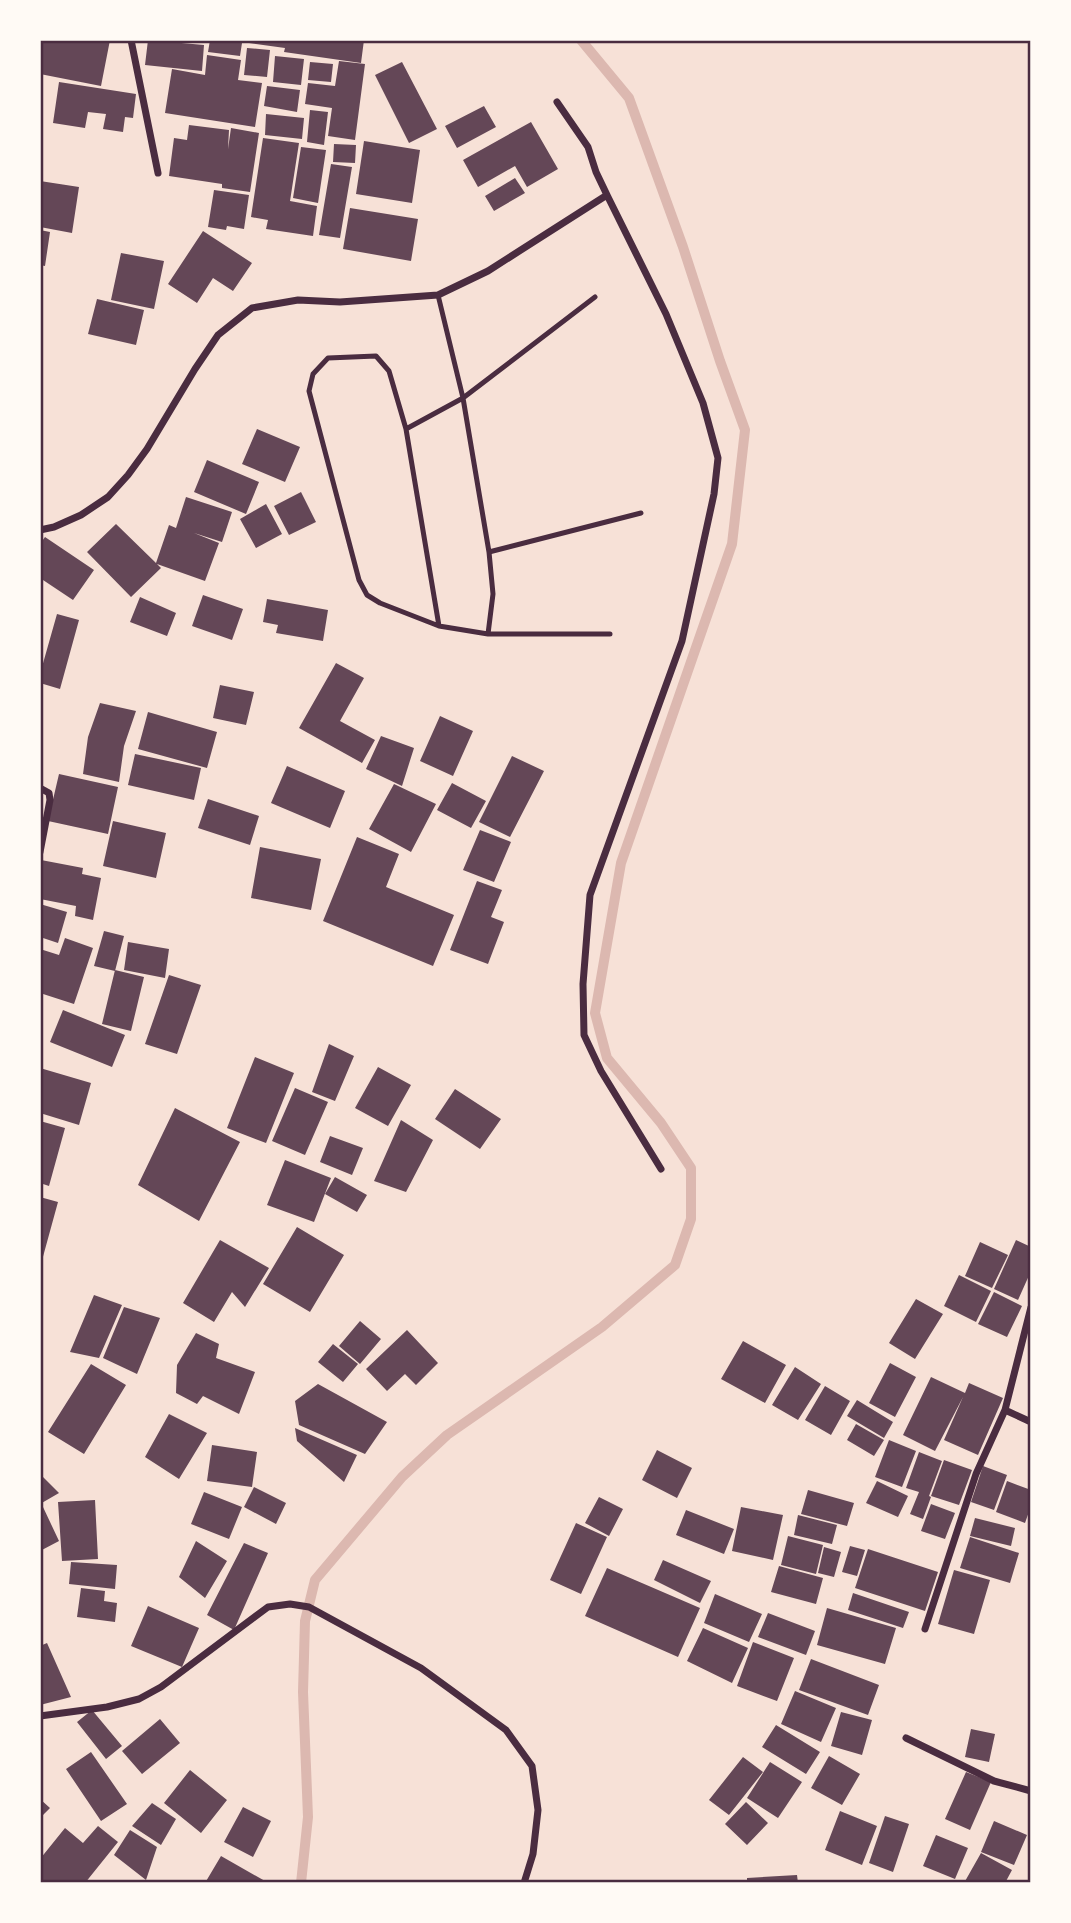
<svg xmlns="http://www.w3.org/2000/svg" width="1071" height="1923" viewBox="0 0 1071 1923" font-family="'Titillium Web',sans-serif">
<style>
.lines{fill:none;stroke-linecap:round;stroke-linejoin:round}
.stream{stroke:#dcb8b0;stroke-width:10}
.building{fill:#644757}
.service{stroke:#4a2c40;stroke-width:5}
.minor{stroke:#4a2c40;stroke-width:7}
.neatline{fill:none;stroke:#4a2c40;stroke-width:2.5}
</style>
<rect width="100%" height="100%" fill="#f7e1d7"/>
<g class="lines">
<path class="stream" d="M301,1883l7,-66 -5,-125 2,-71 10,-41 87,-103 45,-42 155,-108 73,-62 16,-46v-51l-30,-45 -54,-65 -12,-45 26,-150 111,-319 13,-114 -25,-69 -37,-114 -54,-149 -48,-58"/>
</g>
<path class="building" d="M40,40h70l-9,46 -61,-12z
M148,40l56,5 -2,26 -57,-6z
M210,40l32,3 -2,13 -32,-4z
M250,40h114l-3,23 -77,-11 1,-4 -36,-5z
M247,48l23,2 -3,27 -23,-2z
M207,55l34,5 -3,20 24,3 -7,44 -90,-14 7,-44 33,6z
M275,56l29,3 -3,26 -28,-3z
M339,61l26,3 -10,76 -27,-4 4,-28 -27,-4 3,-21 27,3z
M310,62l23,2 -2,18 -23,-2z
M402,62l35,67 -28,14 -34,-68z
M59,82l77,12 -3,24 -8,-1 -2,15 -20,-3 3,-15 -18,-2 -3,16 -32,-5z
M267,86l33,4 -3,22 -33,-6z
M484,106l12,21 -39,21 -12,-22z
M310,110l18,2 -4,33 -17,-3z
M266,114l38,4 -2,21 -37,-4z
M531,122l27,47 -31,18 -12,-21 -37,21 -15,-27z
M189,125l40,5 -1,19 3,-21 28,5 -9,59 -28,-4v-4l-53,-8 5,-38 13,2z
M263,138l36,5 -9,58 27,5 -4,30 -47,-7 2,-9 -17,-3z
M364,141l56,9 -8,53 -56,-9z
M334,144l22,1 -1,18 -22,-1z
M301,147l25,3 -8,53 -25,-5z
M331,164l21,3 -12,71 -21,-3z
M515,178l10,15 -31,18 -9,-15z
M40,181l39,6 -7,46 -32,-6z
M214,190l35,5 -5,34 -17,-3 -1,4 -18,-3z
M350,208l68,11 -7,42 -68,-12z
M40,230l10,2 -5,34 -5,-1z
M203,231l49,32 -19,28 -20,-13 -16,25 -29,-19z
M121,253l43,8 -10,48 -43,-9z
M97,299l47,11 -8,35 -48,-11z
M257,429l43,18 -15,35 -43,-18z
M207,460l52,22 -13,32 -52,-22z
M301,492l15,30 -27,13 -15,-29z
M186,497l46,15 -10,30 -28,-9 25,10 -14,38 -48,-17 4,4 -30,29 -44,-45 29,-28 40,39 13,-38 7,3z
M266,504l16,30 -26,14 -16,-29z
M45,537l49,33 -21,30 -33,-22v-34z
M203,595l40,14 -11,31 -40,-14z
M140,597l36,16 -9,23 -37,-14z
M267,599l61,11 -5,31 -47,-8 2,-8 -15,-3z
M57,614l22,6 -19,69 -20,-6v-9z
M336,663l28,15 -24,43 35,19 -13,23 -63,-35z
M220,685l34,7 -8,33 -33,-7z
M100,703l36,8 -12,35 -5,36 -36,-8 5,-37z
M148,712l69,20 -10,36 -69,-19z
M440,716l33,15 -20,45 -33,-15z
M381,736l33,12 -12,38 -36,-17z
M135,754l66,14 -7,32 -66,-15z
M512,756l32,15 -34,66 -31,-15z
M287,766l58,25 -15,37 -59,-25z
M59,774l59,13 -10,47 -60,-13z
M452,783l34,18 -15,27 -34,-18z
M394,784l42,20 -25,48 -42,-23z
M208,799l51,17 -9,29 -52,-17z
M113,821l53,12 -10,45 -53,-12z
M480,830l31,12 -17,40 -31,-12z
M357,837l42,17 -13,33 68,28 -21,51 -110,-45z
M260,847l61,12 -10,51 -60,-12z
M41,860l42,8 -1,6 19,4 -8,42 -18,-4 1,-10 -36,-7z
M477,881l25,9 -11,27 13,5 -16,42 -38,-14z
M40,904l27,8 -9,31 -18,-6z
M104,931l20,5 -9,35 -21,-5z
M65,938l28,10 -19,56 -34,-11v-44l19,6z
M128,942l41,7 -4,29 -41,-8z
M115,970l29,7 -13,54 -29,-7z
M169,975l32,10 -24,69 -32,-10z
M63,1010l62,25 -13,32 -62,-25z
M329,1044l25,12 -19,45 -23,-9z
M255,1057l39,16 -28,70 -39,-15z
M378,1067l33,18 -23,41 -33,-18z
M40,1068l51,15 -12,42 -39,-12z
M295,1088l33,14 -23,53 -33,-14z
M455,1089l46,30 -21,30 -45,-30z
M175,1108l65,34 -41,79 -61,-36z
M401,1120l32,20 -27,52 -32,-11z
M40,1121l25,7 -16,58 -9,-3z
M330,1136l33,12 -11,27 -32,-13z
M285,1160l46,18 -17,44 -47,-17z
M335,1177l32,18 -10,17 -32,-18z
M40,1197l18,5 -17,62h-1z
M297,1227l47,28 -34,57 -47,-28z
M220,1240l49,28 -24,39 -13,-15 -18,30 -31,-19z
M1016,1240l15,7v24l-13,29 -24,-11z
M980,1242l28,13 -16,33 -27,-12z
M959,1275l32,16 -15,31 -32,-16z
M994,1292l28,14 -15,31 -29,-13z
M94,1295l28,10 -23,53 -29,-6z
M916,1299l27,15 -28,45 -26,-16z
M124,1307l36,11 -23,56 -34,-16z
M360,1321l21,18 -21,25 -21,-18z
M407,1330l31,33 -22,22 -11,-11 -18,17 -21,-22z
M196,1333l23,11 -3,14 39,14 -16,42 -36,-18 -6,8 -21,-11 1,-28z
M743,1341l43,24 -21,38 -44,-24z
M333,1344l25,20 -15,18 -25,-20z
M890,1363l26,14 -21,40 -26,-14z
M91,1364l35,21 -42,69 -36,-22z
M795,1367l26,17 -23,36 -26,-15z
M931,1377l34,16 4,-10 34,15 -25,57 -34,-15 19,-43 -28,54 -32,-16z
M318,1384l69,38 -22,32 -66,-29 -4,-24z
M825,1386l25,15 -19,34 -26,-15z
M857,1400l36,22 -9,16 -37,-22z
M169,1414l38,19 -28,46 -34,-22z
M856,1424l28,16 -10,16 -27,-16z
M295,1428l62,27 -13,27 -47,-41z
M889,1440l27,11 -14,36 -27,-10z
M212,1445l45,7 -5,35 -45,-6z
M657,1450l35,18 -15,30 -35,-18z
M919,1452l23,9 -13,35 2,1 -8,22 -13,-5 9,-22 -13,-4z
M944,1460l28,10 -13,35 -28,-9z
M983,1466l24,9 -13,35 -23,-8z
M40,1474l19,19 -19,11z
M877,1481l31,15 -10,21 -32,-14z
M1007,1481l24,9v16l-6,17 -29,-11z
M254,1487l32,16 -10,21 -32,-17z
M808,1490l46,13 -7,23 -46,-12z
M204,1492l38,15 -13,32 -38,-15z
M599,1497l24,12 -14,27 -24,-13z
M95,1500l3,59 -36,2 -4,-59z
M931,1504l24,9 -10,26 -24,-8z
M43,1507l16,34 -19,10v-42z
M741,1507l42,8 -10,45 -41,-9z
M686,1510l48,19 -10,25 -48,-19z
M798,1515l39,10 -5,19 -38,-9z
M975,1518l40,10 -4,18 -41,-10z
M576,1523l31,14 -26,57 -31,-14z
M788,1536l35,9 -7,29 -35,-9z
M970,1537l49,16 -9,30 -50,-15z
M196,1541l31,20 -22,37 -26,-21z
M244,1543l24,10 -34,77 -27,-15z
M850,1546l15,4 -8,26 -15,-4z
M824,1547l17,5 -7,25 -16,-4z
M868,1549l70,23 -13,39 -70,-23z
M663,1560l48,21 -11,22 -46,-23z
M71,1562l46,3 -2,24 -46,-5z
M779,1566l44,12 -7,26 -45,-12z
M607,1568l93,40 -22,49 -93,-41z
M954,1570l36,10 -16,54 -36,-10z
M81,1588l24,3 -1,10 13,2 -2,19 -38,-5z
M853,1593l56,19 -6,16 -55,-18z
M715,1594l47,20 -13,28 -45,-19z
M148,1606l51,22 -17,39 -51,-21z
M827,1608l69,20 -11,36 -68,-19z
M768,1613l47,18 -9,24 -48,-18z
M703,1628l45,20 -16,35 -45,-22z
M753,1642l41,16 -17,43 -40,-15z
M47,1643l24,54 -31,8v-59z
M811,1659l68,26 -11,30 -69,-25z
M795,1691l41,17 -15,34 -40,-18z
M92,1710l30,36 -16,13 -29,-37z
M841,1712l31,8 -10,35 -31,-9z
M160,1719l20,24 -38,31 -20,-23z
M776,1725l44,27 -14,22 -44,-27z
M971,1729l24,5 -6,28 -24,-5z
M91,1752l36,52 -26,17 -35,-52z
M829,1756l31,18 -18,31 -31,-17z
M743,1757l20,15 -34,43 -20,-15z
M770,1762l32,20 -24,36 -31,-20z
M190,1770l37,30 -26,33 -37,-30z
M966,1772l25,10 -21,48 -25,-11z
M40,1799l10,9 -10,10z
M746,1802l22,21 -21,22 -22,-21z
M152,1803l24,16 -15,26 -29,-19z
M243,1807l28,14 -18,36 -29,-15z
M840,1811l37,15 -15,39 -37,-15z
M885,1816l24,8 -16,48 -24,-9z
M994,1821l33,14 -13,30 -33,-13z
M98,1826l20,16 -33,41h-45v-24l25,-31 18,15z
M130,1830l27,17 -11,33 -32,-25z
M936,1835l32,13 -13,31 -32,-13z
M981,1853l31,17 -7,13h-41z
M221,1856l44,25 -2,2h-58z
M797,1875l1,8h-51v-5z"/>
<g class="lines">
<path class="service" d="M438,295l25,103 26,154 4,42 -5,40h122
M406,429l57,-31 132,-101
M489,552l152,-39
M439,626l-33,-197 -17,-58 -13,-15 -48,2 -15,16 -4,17 50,189 8,15 13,8 59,23 49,8"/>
<path class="minor" d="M131,40l27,133
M607,195l59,119 37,89 15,55 -4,36 -32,147 -92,254 -7,89 1,51 17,36 60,98
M40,530l14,-3 27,-12 27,-18 20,-22 19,-26 48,-80 23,-34 34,-27 46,-8 42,2 98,-7 50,-24 119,-76 -11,-23 -8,-25 -31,-45
M40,788l9,5 1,7 -10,52
M1031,1307l-26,103 26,12
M925,1629l51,-155 29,-64
M40,1716l67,-9 32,-8 22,-12 107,-80 22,-3 19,3 112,61 85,62 26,36 6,44 -5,44 -9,29
M906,1738l88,43 37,10"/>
</g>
<rect width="1071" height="1923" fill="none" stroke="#fffaf5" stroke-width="84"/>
<rect x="42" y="42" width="987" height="1839" class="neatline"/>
</svg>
